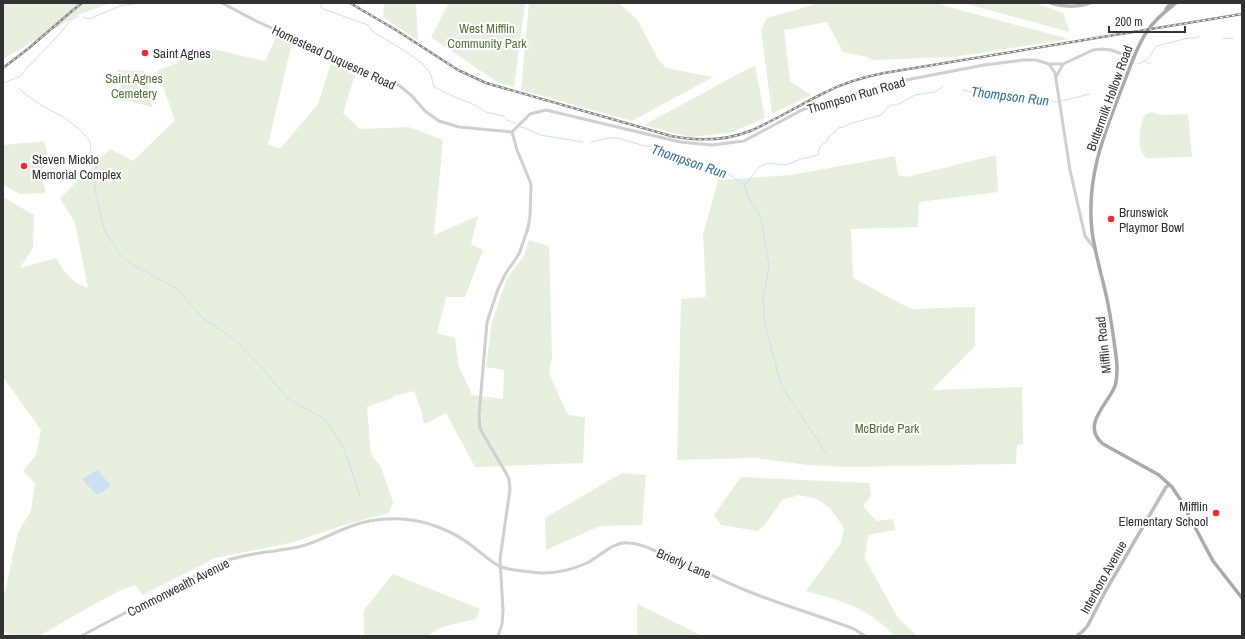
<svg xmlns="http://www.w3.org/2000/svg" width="1245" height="639" font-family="'Archivo Narrow',sans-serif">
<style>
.green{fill:#e7f0df}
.water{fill:#cbe0f0}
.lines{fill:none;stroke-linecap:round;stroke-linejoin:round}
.stream{stroke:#cbe0f0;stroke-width:1}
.tertiary{stroke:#cfcfcf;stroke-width:3}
.secondary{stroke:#bcbcbc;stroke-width:3.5}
.primary{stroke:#aaa;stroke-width:3.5}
.rail-casing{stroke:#878787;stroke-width:2.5}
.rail{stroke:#fff;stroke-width:1;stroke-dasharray:3;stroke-linecap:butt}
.poi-dot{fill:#f6272c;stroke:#fff;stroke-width:1.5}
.labels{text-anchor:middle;stroke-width:4;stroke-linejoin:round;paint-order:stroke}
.park-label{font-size:13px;fill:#52733a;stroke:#fff}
.poi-label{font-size:13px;fill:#323232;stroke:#fff;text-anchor:start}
.street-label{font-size:13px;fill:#323232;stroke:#fff}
.water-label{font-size:14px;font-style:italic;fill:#36709e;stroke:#fff}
</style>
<rect width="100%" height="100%" fill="#fff"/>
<g class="green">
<path d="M 3,3 L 111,3 L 80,14 L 3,59 Z"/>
<path d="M 384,3 L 416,3 L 418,41 L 383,17 Z"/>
<path d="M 447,3 L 525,3 L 514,87 L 497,82 L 431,37 L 448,5 Z"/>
<path d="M 529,3 L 618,3 L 637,19 L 658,59 L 666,68 L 713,77 L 632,121 L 521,90 Z"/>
<path d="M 820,3 L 934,3 L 1069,39 L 953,57 L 872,60 L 868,57 L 843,52 L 827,22 L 784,30 L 790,81 L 811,95 L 772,114 L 761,30 L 767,18 Z"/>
<path d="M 963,3 L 1035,3 L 1063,13 L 1070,32 Z"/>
<path d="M 276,37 L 292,43 L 268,144 L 280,149 L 318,104 L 331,64 L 355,75 L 343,113 L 360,129 L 409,127 L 443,140 L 434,235 L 478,216 L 471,244 L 483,250 L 465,297 L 446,297 L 437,333 L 455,338 L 459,367 L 472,395 L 503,399 L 504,370 L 486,367 L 492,322 L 507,278 L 524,256 L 529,240 L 549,246 L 552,357 L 549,374 L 568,415 L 585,417 L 583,463 L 475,467 L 446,413 L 425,424 L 422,417 L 423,416 L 414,391 L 393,396 L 393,398 L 367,407 L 371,454 L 381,467 L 393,502 L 389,513 L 344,525 L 291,543 L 215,558 L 143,595 L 135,585 L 119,591 L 91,606 L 39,636 L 12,636 L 3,631 L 3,597 L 6,587 L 18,532 L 31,511 L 35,483 L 23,471 L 36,455 L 41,430 L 3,377 L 3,197 L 34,215 L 33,248 L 20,268 L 56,258 C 65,273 71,282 88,288 L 75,223 L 60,198 L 110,149 L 133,161 L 175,120 L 157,71 L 177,63 L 184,53 L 198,49 L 218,50 L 265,61 Z"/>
<path d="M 755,65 L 765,118 L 730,133 L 689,137 L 644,125 Z"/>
<path d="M 117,70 L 145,71 L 152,107 L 125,100 Z"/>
<path d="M 1152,112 L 1160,115 L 1188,114 L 1192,157 L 1147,158 C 1136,153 1139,124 1145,115 Z"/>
<path d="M 44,141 L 50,163 L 40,170 L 46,193 L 20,194 L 3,185 L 3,145 Z"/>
<path d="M 996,155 L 998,192 L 919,202 L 918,227 L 851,229 L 853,278 L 911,309 L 975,307 L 975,346 L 932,390 L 1022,387 L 1023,444 L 1017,445 L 1016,464 L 848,467 L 808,465 L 755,458 L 677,460 L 681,299 L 706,297 L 703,235 L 718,180 L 791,175 L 895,156 L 898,175 L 907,177 Z"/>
<path d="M 622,473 L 646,475 L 642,525 L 600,526 L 546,550 L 545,518 Z"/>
<path d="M 741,477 L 869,483 L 871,495 L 863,506 L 876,521 L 893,519 L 895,530 L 868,535 L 865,559 L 898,618 L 917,636 L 894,636 C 871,609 840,600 806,591 L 841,543 L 844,528 L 830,508 L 817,499 L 799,495 L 782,500 L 764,526 L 757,531 L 721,525 L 714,515 Z"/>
<path d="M 393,574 L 480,609 L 476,619 L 442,627 L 427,636 L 364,636 L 364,610 Z"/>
<path d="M 637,604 L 703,636 L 637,636 Z"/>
</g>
<path class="water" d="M 98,470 L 111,486 L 98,495 L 90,488 L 82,479 Z"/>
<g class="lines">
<g class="stream">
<path d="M 319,3 L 323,9 L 368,25 L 373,32 L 405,51 L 423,64 L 431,75 L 434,87 L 455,97 L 475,105 L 486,112 L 503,116 L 507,120 L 517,124"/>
<path d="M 83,17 L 89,19 L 120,6 L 138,3"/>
<path d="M 1223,38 L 1233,39"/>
<path d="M 1145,61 L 1148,63 L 1151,63"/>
<path d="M 1137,64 C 1149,61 1150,54 1157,46 L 1184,39 L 1199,37"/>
<path d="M 1115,79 L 1123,73"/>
<path d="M 3,83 L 21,76 L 27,67 L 30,65 L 56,38 L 71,20 L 79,16"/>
<path d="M 20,89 L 25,94 L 41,105 L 65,118 L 79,129 L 90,141 L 91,152"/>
<path d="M 963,90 L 978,94 L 1005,95 L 1057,102"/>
<path d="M 1061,101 L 1090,94"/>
<path d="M 520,127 L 525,128 L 540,135 L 583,142"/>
<path d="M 591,142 L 608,138 L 618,138 L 644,146 L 655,146 L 687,158 L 699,166 L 711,169 L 717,173 L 729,174 L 744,185 L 746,184 L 759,167 L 768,163 L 786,165 L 801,159 L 818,155 L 820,146 L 827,141 L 829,136 L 835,132 L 838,128 L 844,127 L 849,124 L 881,115 L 890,105 L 897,105 L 915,95 L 935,92 L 942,87"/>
<path d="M 96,163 L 95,190 L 104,229 L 121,256 L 131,264 L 176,288 L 203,318 L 234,339 L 265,371 L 287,398 L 326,420 L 344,449 L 353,475 L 360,497"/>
<path d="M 744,185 L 749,199 L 761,217 L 769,265 L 763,300 L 765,324 L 781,385 L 826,453"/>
</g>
<g class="tertiary">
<path d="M 222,3 L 256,21 L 400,86 L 412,96 L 425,111 L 439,121 L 459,127 L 512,132"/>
<path d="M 1049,64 L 1063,64"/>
<path d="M 1056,77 L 1063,64 L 1093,50 L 1103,49 L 1111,50 L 1134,58"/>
<path d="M 512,132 L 530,114 L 546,110 L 680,142 L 712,145 L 744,141 L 802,110 L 831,100 L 906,80 L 984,65 L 1023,60 L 1036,60 L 1049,64 L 1055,73 L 1070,170 L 1085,236 L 1095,249"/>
<path d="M 81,636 L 222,562 C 239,556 257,553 275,551 C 283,549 291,549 298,547 C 316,543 332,533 349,527 C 377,516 410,516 438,527 C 452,532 465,540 476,549 C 484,555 492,563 501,567 C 511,570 521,571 531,572 C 550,575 569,571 587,563 C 601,556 613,541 629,543 C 639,543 649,548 658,552 C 688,563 716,578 745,590 C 781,605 818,615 854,629 L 865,636"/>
<path d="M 498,636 L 502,624 L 503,610 L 500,559 L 510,489 L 509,479 L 506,473 L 483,434 L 480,428 L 479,415 L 487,322 L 498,289 L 506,273 L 519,254 L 528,228 L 530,216 L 531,184 L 517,150 L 512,132"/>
</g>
<g class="secondary">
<path d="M 1051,3 C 1064,7 1076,8 1090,3"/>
<path d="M 1077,636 L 1085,629 L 1088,625 L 1105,592 L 1166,487 L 1169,485"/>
</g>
<g class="primary">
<path d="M 1176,3 C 1165,12 1154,20 1146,33 C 1136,48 1130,68 1123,85 C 1104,134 1086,177 1092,231 C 1095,254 1102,276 1107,299 C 1110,313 1112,327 1114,341 C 1115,350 1117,359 1117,368 C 1117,374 1117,380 1115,386 C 1109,403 1080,425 1103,444 L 1159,475 L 1172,487 L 1180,499 L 1213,561 L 1242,598"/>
<path d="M 1166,9 L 1171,3"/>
</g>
<g class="rail-casing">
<g id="rail">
<path d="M 350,3 L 396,30 L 458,70 L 486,83 L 671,136 C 697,141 725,141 750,131 C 776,120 801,104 826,92 C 845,82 864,77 884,73 L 1242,14"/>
<path d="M 3,68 L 29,48 L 72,11 L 82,3"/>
</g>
</g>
<use href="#rail" class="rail"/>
</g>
<g class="poi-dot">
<circle cx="145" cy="53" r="4"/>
<circle cx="24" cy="166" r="4"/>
<circle cx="1111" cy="219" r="4"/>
<circle cx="1216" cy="513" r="4"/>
</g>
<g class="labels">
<g class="park-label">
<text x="487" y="33">West Mifflin<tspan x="487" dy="15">Community Park</tspan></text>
<text x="134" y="83">Saint Agnes<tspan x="134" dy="15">Cemetery</tspan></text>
<text x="887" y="433">McBride Park</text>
</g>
<g class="poi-label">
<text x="153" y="58">Saint Agnes</text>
<text x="32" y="164">Steven Micklo<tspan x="32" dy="15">Memorial Complex</tspan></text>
<text x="1119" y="217">Brunswick<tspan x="1119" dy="15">Playmor Bowl</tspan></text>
<text x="1208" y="511" text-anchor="end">Mifflin<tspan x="1208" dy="15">Elementary School</tspan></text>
</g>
<g class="street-label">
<text transform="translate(334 57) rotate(25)" y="5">Homestead Duquesne Road</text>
<text transform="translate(856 95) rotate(-16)" y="5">Thompson Run Road</text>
<text transform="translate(1109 98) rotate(-70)" y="5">Buttermilk Hollow Road</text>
<text transform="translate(1103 345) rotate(-96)" y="5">Mifflin Road</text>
<text transform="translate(684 563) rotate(23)" y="5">Brierly Lane</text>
<text transform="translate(1103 577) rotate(-61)" y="5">Interboro Avenue</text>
<text transform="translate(178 587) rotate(-27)" y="5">Commonwealth Avenue</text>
</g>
<g class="water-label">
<text transform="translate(1010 96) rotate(7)" y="5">Thompson Run</text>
<text transform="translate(689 161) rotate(19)" y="5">Thompson Run</text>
</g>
</g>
<rect width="1245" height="639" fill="none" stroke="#323232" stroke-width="8"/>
<path d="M1109 26v6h76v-6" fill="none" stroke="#323232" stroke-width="2"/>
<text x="1115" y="26" font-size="12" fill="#323232" stroke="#ffffff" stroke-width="3" paint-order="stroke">200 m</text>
</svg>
